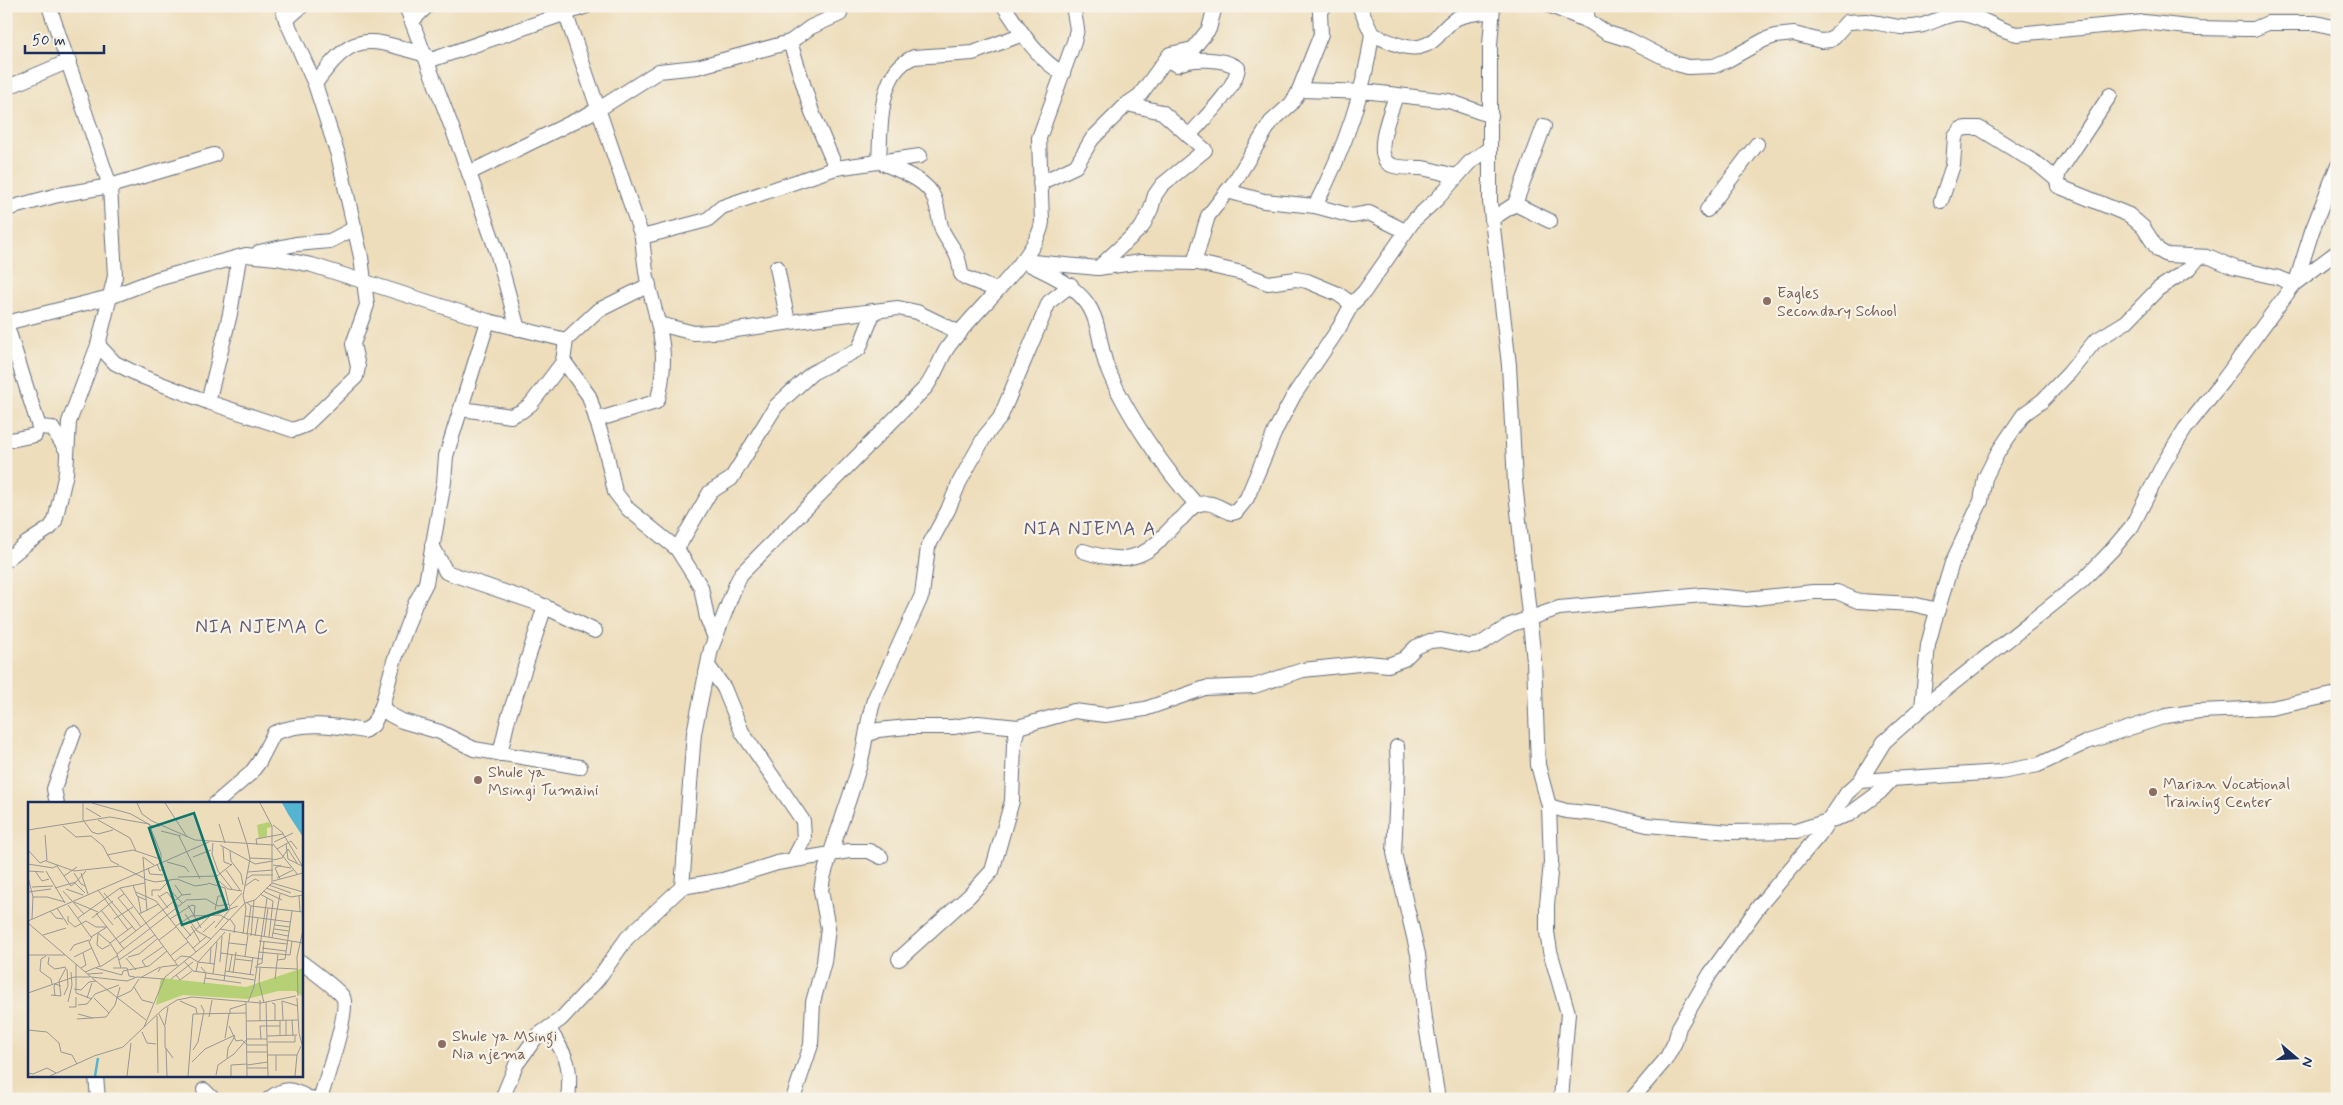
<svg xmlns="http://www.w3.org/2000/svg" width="2343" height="1105" font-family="Mynerve,sans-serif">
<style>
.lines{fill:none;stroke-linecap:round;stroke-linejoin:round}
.minor-casing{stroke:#646c7e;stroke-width:16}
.minor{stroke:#fff;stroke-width:14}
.education-dot{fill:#8d6e63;stroke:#f7f3e8;stroke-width:2}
.labels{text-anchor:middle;stroke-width:4.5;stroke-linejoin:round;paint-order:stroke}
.education-label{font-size:16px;fill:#785e54;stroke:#f7f3e8;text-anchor:start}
.quarter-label{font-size:19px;letter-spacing:1px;fill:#605a76;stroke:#f7f3e8}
.inset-river{fill:none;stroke:#54b4d2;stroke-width:2.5}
.inset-road{fill:none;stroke:#999795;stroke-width:1}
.view{fill:#0f766e;fill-opacity:0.15;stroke:#0f766e;stroke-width:2.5}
.inset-edge{fill:none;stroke:#1b2f5e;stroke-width:2.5}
</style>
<rect width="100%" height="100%" fill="#f7f3e8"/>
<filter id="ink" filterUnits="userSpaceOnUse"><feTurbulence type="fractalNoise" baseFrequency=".02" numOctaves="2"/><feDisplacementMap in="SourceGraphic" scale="10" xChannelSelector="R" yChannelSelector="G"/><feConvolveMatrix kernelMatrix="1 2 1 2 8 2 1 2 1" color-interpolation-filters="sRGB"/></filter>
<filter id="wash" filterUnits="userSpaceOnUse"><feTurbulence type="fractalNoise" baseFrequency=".0096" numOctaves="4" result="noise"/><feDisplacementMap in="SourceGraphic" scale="20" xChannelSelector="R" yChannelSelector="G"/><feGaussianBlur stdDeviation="1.12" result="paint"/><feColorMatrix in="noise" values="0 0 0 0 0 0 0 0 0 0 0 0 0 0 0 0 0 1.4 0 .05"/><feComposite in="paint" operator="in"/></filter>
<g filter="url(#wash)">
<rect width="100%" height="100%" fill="#edddba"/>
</g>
<g filter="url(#ink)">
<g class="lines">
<g class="minor-casing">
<g id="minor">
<path d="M 406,6 L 469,173 L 497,252 L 518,329"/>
<path d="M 563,6 L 642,237"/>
<path d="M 1004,6 C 1018,27 1039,62 1063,73"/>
<path d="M 1359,6 L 1372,34 C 1394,44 1418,57 1437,37 C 1443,30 1449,22 1457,18 C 1467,13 1481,13 1492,11"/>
<path d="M 1493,6 L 1490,45 L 1490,202 L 1509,365 L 1515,483 L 1534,661 L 1538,765 L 1549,806 L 1551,862 L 1547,905 L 1547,932 L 1550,951 L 1568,1013 L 1561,1099"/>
<path d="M 1551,6 L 1590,22 L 1607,33 L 1630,40 L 1677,64 L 1688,67 L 1714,66 L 1728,60 L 1764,40 L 1775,36 L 1794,34 L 1821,41 L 1831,40 L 1847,22 C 1853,22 1860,21 1866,21 C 1885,23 1899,30 1919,26 C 1934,23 1948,12 1963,14 C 1981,16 1997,30 2017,34 L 2144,22 L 2197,28 L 2245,29 L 2254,29 L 2268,23 L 2316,23 L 2337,28"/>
<path d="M 1586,6 L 1588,21"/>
<path d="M 286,20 L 302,6"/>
<path d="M 412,21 L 427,6"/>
<path d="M 790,42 L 812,112 L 836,168"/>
<path d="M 1166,60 L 1177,65 C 1191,57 1224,58 1238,68 C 1235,90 1204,118 1189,136"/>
<path d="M 428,61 L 587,6"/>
<path d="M 315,84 C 354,29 367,38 426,55"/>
<path d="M 6,88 L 69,61"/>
<path d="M 1299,90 L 1372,92 L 1449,101 L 1491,116"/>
<path d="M 2110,95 L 2059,172 L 2057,180 L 2058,186 L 2129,215 L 2143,227 L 2158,250 L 2167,255 L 2210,257 L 2235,268 L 2279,278 L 2294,284"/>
<path d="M 1396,96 C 1391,110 1372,157 1391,165 C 1401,169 1412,167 1422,168 C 1434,170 1445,174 1457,176"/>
<path d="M 879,162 C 881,130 877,71 914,57 L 973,53 L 1023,34"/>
<path d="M 880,162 C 897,170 927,179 934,198 C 939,209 938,221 943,232 C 953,251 958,250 961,274 L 966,278 L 997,290"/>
<path d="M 469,173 L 599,109 L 659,71 L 697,67 L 790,42 L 811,27 L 840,14"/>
<path d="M 1040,183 L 1076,166 L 1092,139 L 1127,104 L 1140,95 L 1170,54 L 1193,49 L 1209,29 L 1215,6"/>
<path d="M 1227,191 L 1264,201 L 1315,206 L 1352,216 L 1369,213 L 1405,231"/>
<path d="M 1941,201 L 1953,165 L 1955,137 L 1961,129 L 1967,128 L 1979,128 L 2039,165 L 2057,180"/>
<path d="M 1515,204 L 1550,221"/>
<path d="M 1315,206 C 1343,152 1364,95 1372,34"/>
<path d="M 6,209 L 58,195 L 110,186 L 214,155"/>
<path d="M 1707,210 L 1757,144"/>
<path d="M 1492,219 L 1515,204 L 1544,126"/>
<path d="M 259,252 L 296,244 L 330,241 L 355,228"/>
<path d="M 1022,261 L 1098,268 L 1141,262 L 1198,263 L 1242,273 L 1268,283 L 1296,279 L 1307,281 L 1338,294 L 1352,304"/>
<path d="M 1194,263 L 1208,216 L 1235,181 L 1271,122 L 1291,104 L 1297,95 L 1321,34 L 1320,12 L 1325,6"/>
<path d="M 1029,264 C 1051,275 1070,282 1086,302 C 1100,320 1099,346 1107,367 C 1125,412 1164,469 1197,505"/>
<path d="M 777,267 L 788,322"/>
<path d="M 1098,268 L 1142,227 L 1151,209 L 1155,195 L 1162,185 L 1205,150 L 1162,112 L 1127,104"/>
<path d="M 2296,282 L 2312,231 L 2337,167"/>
<path d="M 659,324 L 694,333 L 729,331 L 826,317 L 898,308 L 917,312 L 960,333"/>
<path d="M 98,345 L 115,363 L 143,377 L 208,402 L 293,430 L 306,425 L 356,377 L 358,367 L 353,344 L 367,305 L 361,257 L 338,155 L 315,84 L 286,20 L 282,6"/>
<path d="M 563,360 L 589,396 L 605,447 L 615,492 L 628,509 L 677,549 L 701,587 L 707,618 L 715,638"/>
<path d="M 208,402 L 230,314 L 239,258"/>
<path d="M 462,409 L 511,416 L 522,411 L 531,404 L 563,362 L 566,340 L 597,311 L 649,285"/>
<path d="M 596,420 L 656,402 L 658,399 C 669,353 660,331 649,287 C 645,271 644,254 642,237 L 707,220 L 722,207 L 836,168 L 920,156"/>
<path d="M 6,441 L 35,435"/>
<path d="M 67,451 L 52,428 L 39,427 L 6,323 L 110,297 L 157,279 L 246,255 L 276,258 L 312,265 L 488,321 L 566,340"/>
<path d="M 432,545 L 446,572 L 537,603 L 595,631"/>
<path d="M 677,549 L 710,492 L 731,479 L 776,406 L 812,373 L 859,349 L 874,311"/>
<path d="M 1083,551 C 1110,560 1136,564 1158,542 C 1166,533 1172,526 1182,518 C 1186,514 1191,507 1196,505 C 1210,499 1221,509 1232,513 L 1236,512 L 1247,498 L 1276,429 L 1294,395 L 1339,328 L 1352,304 L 1364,292 L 1414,220 L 1437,199 L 1469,163 L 1490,148"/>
<path d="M 6,560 L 27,543 L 50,528 L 55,521 L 66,473 L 69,422 L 98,345 L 115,276 L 110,186 L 49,6"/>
<path d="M 709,667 L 724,688 L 742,732 L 803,821 L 804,839 L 793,860"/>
<path d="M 382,706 L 389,714 L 402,721 L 440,732 L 474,749 L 580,767"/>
<path d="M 1922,708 L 1928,645 L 1934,622 L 1952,563 L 1981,501 L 1985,478 L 1998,452 L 2024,414 L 2042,401 L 2069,373 L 2095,341 L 2126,322 L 2158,289 L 2190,268 L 2199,257"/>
<path d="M 867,735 L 878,730 L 908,727 L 953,727 L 978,723 L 1018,727 L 1074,711 L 1105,715 L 1145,709 L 1205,688 L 1254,686 L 1303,670 L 1368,663 L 1388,665 L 1404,659 L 1416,647 L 1430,641 L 1441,640 L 1470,646 L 1479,645 L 1510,625 L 1559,608 L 1703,595 L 1746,599 L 1813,592 L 1837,592 L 1858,601 L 1912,604 L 1938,610"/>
<path d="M 1397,747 L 1398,768 L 1394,853 L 1418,954 L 1425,1019 L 1438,1099"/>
<path d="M 500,754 L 508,719 L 545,606"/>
<path d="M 1860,781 L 2001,772 L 2038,765 L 2087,742 L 2166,716 L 2199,711 L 2271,708 L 2337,694"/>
<path d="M 57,804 L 54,789 L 74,733"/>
<path d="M 215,804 L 251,773 L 259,762 L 274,733 C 305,721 332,725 364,731 L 373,725 L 382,706 L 394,661 L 415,604 L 426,583 L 444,482 L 446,456 L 488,321"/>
<path d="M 1549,806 L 1566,811 L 1607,815 L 1647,825 L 1730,832 L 1796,831 L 1850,814 L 1880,792 L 1893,778"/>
<path d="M 682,887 L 694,733 L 711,649 L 736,584 L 741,574 L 926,387 C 935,375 939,362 946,350 C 968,315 1037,260 1042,222 L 1039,138 L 1074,42 L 1077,29 L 1073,6"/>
<path d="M 899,959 L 969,896 L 992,871 L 1012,801 L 1014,744 L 1018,727"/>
<path d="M 301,962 C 310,969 338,989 343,997 C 350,1010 325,1082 320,1099"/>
<path d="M 549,1029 C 567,1058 572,1064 568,1099"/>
<path d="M 96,1076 L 98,1099"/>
<path d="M 204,1090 L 213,1099"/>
<path d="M 269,1099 C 286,1085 293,1090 311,1099"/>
<path d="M 502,1099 L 516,1065 L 537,1036 L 561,1019 L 598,979 L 627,938 L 682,887 L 723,880 L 777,863 L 849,851 L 869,851 L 881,857"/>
<path d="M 793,1099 L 811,1045 L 813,1002 L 824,962 L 828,928 L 821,891 L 823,878 C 834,840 849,802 860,764 C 866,742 867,721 874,700 L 922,595 L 928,547 L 948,510 L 959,483 L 985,436 L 1000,418 L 1049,302 L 1071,285"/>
<path d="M 1632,1099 L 1666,1059 L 1675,1042 L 1679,1027 L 1710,974 L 1759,906 L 1819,835 L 1847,793 L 1860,781 L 1884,742 L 1922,708 L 2082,581 L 2111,551 L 2132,526 L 2164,463 L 2185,429 L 2222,382 L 2294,284 L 2337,252"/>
</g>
</g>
<use href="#minor" class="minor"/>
</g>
</g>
<g class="education-dot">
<circle cx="1767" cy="301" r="5"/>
<circle cx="478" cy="780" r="5"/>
<circle cx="2153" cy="792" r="5"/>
<circle cx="442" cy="1044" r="5"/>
</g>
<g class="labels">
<g class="education-label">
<text x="1777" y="298">Eagles<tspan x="1777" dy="18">Secondary School</tspan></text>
<text x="488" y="777">Shule ya<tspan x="488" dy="18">Msingi Tumaini</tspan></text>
<text x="2163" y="789">Marian Vocational<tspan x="2163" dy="18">Training Center</tspan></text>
<text x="452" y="1041">Shule ya Msingi<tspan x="452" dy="18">Nia njema</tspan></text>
</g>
<g class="quarter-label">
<text x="1090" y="535">NIA NJEMA A</text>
<text x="262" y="633">NIA NJEMA C</text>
</g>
</g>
<g transform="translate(28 802)">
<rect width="275" height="275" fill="#edddba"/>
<path d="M 241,20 L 244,25 L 239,26 L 239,34 L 231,37 L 229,23 ZM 275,166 L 275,195 L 267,189 L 250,189 L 219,197 L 155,193 L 128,203 L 133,176 L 218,185 Z" fill="#b6d075"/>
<path d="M 254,1 L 275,1 L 275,35 L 260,12 Z" fill="#54b4d2"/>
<path class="inset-river" d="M 67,274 L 70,256"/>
<path class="inset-road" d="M 55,1 L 55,18 L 64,30 L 70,32 L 85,28M 64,1 L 103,12 L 124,24 L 132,24M 109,1 L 114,12 L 124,19 L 167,38 L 245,43M 137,1 L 159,35M 232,1 L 244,24 L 244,81M 58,6 L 73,15M 210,15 L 219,42M 70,18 L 102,36 L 108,49M 191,22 L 197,41M 245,23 L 254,30 L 275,65M 35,24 L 48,35 L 63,34 L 75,44 L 83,59 L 91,63M 0,28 L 82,15 L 121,22 L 133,52 L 133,61M 133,29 L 153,34M 151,34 L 172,77M 246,40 L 265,31M 185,41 L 184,52 L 190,69 L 204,87M 245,42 L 270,73M 258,42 L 260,57 L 274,64M 192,43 L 227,62 L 245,59M 229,43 L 228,37 L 255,32M 195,45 L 196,60 L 204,63M 249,47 L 263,39 L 269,47M 260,47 L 269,61M 0,48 L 12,61M 202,49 L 203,59 L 213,72 L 215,83M 79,53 L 105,48 L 132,57M 165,55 L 183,48M 221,56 L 245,57M 245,58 L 254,56 L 260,47M 18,59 L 46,69 L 92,64 L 116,76M 139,60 L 157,65 L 161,70M 12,61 L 19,58 L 17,33M 0,62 L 25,66 L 30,63M 129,62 L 132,69 L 136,66 L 133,62M 245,63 L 263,66M 29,64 L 43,84 L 47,81 L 57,91M 120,66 L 122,72 L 135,73M 198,68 L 212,88M 0,69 L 16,70M 7,69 L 14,79 L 21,77M 18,69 L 37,101M 220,70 L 245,68M 46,71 L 53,82 L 57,84M 53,71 L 60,92M 36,74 L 49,65M 0,75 L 5,95 L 19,95 L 37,100M 150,75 L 189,74 L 204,62M 249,76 L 265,68M 116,77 L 127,80 L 149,77 L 167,84 L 180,82M 218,77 L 224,73 L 245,73M 252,77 L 247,66 L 253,63M 191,79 L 200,87 L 214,89M 245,79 L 275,71M 180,81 L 197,86M 105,83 L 109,94 L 118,98M 147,83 L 154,93 L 163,92M 241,83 L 263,91M 217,84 L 227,77 L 231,79M 4,85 L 25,84M 27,86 L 48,80 L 58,69M 92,86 L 150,164M 238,86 L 263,95 L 275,93M 38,87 L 55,93M 70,88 L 100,128M 142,88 L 154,101M 35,89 L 56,112M 235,89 L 254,98M 0,90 L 23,87M 108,90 L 128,99 L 168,150M 76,91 L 108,129M 96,92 L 90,96 L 101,109M 232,92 L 245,99 L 241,135M 130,93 L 140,106M 110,94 L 113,111M 124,94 L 124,88 L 132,88 L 142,78M 271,94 L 272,110M 131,95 L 139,90 L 150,104M 160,98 L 178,97 L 190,104 L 201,102M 46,100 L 70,110M 218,100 L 223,104 L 275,110M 40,103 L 63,135 L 79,125M 160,103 L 173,126M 202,104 L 214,91M 29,106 L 40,123M 73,108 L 85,123M 187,108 L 190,94 L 194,94M 22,109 L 28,116 L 35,117M 101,109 L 113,125M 119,109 L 115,55 L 126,63M 68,111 L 96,147M 111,112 L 131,102M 157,112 L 169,129 L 183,137M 189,112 L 210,104M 40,114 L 40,119 L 47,125 L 58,119 L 68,125 L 78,125M 217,114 L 262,120M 50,116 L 92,86 L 117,81M 64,116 L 85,99M 4,117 L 5,95M 86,117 L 105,105M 142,117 L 164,103 L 167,104 L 166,114M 202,117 L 207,124 L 206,131M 0,119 L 181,40M 0,121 L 63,175 L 99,179 L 109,175 L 136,177M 152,121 L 163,134M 247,123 L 262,125M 148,124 L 163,114 L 192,113 L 201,118M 163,124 L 172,140M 187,126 L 202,107 L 197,86M 192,127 L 275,141M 246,127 L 261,129M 175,130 L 187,119M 70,131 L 82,141 L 105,124M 245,131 L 260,134M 70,132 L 69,143 L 74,147 L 82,143M 215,132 L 218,106 L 215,94 L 222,57 L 219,42M 15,133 L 38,126M 219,133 L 223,104M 223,134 L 226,98M 227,134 L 230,116M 236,135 L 240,106M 244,136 L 252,92M 158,137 L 182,114M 131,138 L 148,125M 231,139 L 259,142M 82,141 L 89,152 L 93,166M 201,141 L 219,143M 91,142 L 154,93M 165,146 L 179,134M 234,146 L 258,149M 42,149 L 46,143 L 61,138M 230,150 L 262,153 L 264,139M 193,151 L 234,157M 89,152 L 160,97M 0,153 L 37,153M 18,154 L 13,157 L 12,169 L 23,177 L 24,182M 142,154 L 160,140M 217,154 L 220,133M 21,155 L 20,162 L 27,167 L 38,165M 46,155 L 64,146M 100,155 L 111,152 L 129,137M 162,155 L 170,160 L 197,130M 98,156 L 108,168M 207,157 L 224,159M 91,158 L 127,133M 249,158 L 257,157 L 264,109M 147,159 L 153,154 L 162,155M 156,159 L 165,169 L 227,178M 192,160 L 194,134M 182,161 L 183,145M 48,162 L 48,191 L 64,197M 229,163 L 234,161 L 236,139M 72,165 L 89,154M 118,165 L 114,159 L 136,144M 173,165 L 178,171 L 176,182M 227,165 L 269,167M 53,166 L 58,163 L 55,151M 68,166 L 94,173 L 95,169 L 121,164 L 139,149M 85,166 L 99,166 L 101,174 L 107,175M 232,166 L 231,180 L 236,201M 197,169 L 226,173M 57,170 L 72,164 L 61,140 L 64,135M 130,170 L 133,165 L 149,163M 168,170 L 170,160 L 187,162M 201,170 L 204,153M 205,171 L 208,150M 60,172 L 75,171M 185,172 L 189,140M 148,173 L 152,178 L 164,169M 222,173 L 225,155M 64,176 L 118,218M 112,176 L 132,165M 177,176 L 213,181M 143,177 L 165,160M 247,177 L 250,152M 196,179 L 202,131M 106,185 L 114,198 L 125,201M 46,187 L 53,188 L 61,180 L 68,179M 0,191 L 46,175 L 62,175M 23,193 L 33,194 L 31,179 L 38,166M 36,193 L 40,184 L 39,167M 27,194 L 26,185 L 27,182 L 33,184M 270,194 L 269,155 L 275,128M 59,196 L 64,181M 66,196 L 81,211M 88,196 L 103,189 L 111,177M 269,196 L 271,231 L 275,246M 232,198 L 232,219M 152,199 L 168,206 L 169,212M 254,199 L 255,218M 254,199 L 270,204M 40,200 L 44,183 L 43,170M 218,200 L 219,274M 220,200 L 226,185 L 239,96M 238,200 L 240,274M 244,201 L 247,202 L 247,218M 50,203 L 59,202 L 67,192 L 91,183M 41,205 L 48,205 L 48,195M 50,212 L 65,216M 131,212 L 137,225 L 137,245 L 145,256M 202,212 L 202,207 L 218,202M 129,214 L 130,271M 181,215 L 184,198M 49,217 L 78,215 L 87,203 L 92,185M 252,218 L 252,234M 258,218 L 258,234M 264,218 L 265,234M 219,219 L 270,218M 137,223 L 140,205M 201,224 L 208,239 L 214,238M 116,225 L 137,175 L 179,141 L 217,101 L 227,98 L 244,81 L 275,90M 0,228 L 19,230 L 31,241 L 33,250 L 44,253 L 49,262M 114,230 L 119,241 L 128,242M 239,234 L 269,233M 197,236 L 201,212M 233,237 L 232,224 L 252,224M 214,238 L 219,243 L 240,243M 240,240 L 267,240 L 267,234M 138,246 L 139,274M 165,248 L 170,240 L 176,209 L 173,203M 219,250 L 240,250M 240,253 L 269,253 L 273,244M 248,253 L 248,269M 199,256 L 200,246 L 207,234M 164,260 L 177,247 L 207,233M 219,263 L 240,260M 219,266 L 240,266M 0,271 L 5,272 L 19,266 L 28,271M 188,273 L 190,263 L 206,252 L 219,237 L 239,237M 22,274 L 66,254 L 95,245 L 135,207 L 149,198 L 164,195 L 233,201 L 268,194M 99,274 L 103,241M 160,274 L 165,212 L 218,211M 203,274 L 203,263 L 219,262M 267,274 L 269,253"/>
<path class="view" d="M 166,11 L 199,107 L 154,123 L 121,26 Z"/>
<rect width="275" height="275" class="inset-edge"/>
</g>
<rect width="2343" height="1105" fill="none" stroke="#f7f3e8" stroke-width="25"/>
<g transform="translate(2296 1058) rotate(109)" stroke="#f7f3e8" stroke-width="4" paint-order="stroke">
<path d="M0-4L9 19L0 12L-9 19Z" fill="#1b2f5e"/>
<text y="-8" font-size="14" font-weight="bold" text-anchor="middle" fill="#1b2f5e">N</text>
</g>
<path d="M25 45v8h79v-8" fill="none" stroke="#1b2f5e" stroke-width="2.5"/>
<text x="32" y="45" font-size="15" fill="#1b2f5e" stroke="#f7f3e8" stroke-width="4" paint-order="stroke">50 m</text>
</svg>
